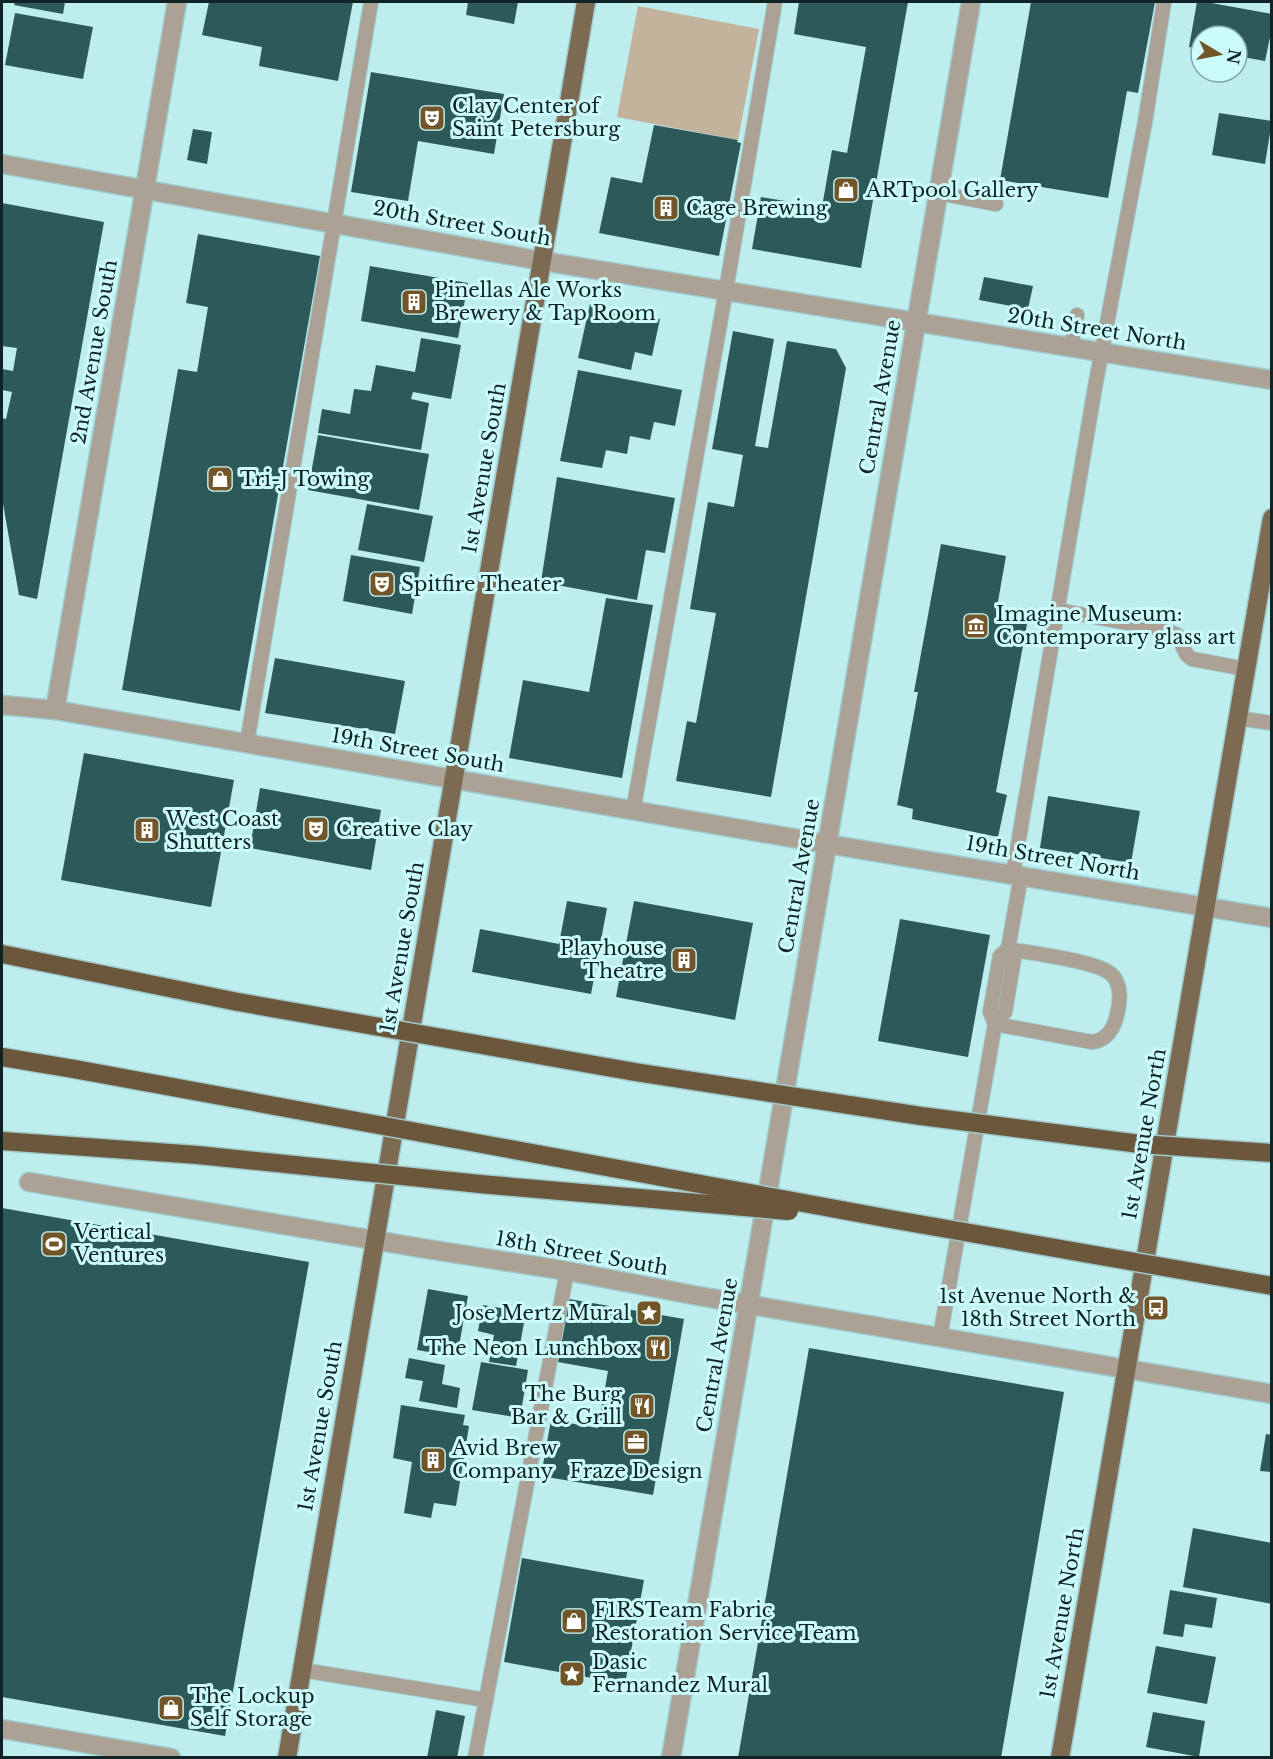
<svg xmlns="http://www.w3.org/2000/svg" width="1273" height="1759" font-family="'Libre Baskerville',serif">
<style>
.green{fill:#c3b39d}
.building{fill:#2d5959}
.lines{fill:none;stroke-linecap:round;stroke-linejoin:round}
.service-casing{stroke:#9fc9ca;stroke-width:16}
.minor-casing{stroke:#9fc9ca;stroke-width:21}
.tertiary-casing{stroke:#9fc9ca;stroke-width:21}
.primary-casing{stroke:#9fc9ca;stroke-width:21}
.motorway-casing{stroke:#9fc9ca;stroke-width:21}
.service{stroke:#aba194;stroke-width:14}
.minor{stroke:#aba194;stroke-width:18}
.tertiary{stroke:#aba194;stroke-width:18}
.primary{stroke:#7c6a53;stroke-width:18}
.motorway{stroke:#6b573b;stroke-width:18}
.motorway-bridge-casing{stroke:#9fc9ca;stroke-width:21;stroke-linecap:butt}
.motorway-bridge{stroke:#6b573b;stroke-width:18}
.labels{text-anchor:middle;stroke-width:6;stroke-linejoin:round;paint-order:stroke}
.poi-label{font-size:20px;fill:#112324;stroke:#cbfbfb;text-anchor:start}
.street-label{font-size:20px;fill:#112324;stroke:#cbfbfb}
</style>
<rect width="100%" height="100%" fill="#beedee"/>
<path class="green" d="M 638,6 L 759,29 L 738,140 L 617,117 Z"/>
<g class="building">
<path d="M 15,2 L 65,2 L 63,14 L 14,5 Z"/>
<path d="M 209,2 L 353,2 L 338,81 L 259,66 L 262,47 L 202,35 Z"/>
<path d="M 468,2 L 518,2 L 514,24 L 466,15 Z"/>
<path d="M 799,2 L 908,2 L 861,268 L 752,249 L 761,197 L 822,207 L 832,150 L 847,153 L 866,47 L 794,34 Z"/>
<path d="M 1031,2 L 1155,2 L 1138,93 L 1127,91 L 1108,198 L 1000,180 Z"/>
<path d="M 1197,2 L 1206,2 L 1272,14 L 1272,28 L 1265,61 L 1237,56 L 1237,36 L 1201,36 L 1201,49 L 1189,47 Z"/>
<path d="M 15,13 L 93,27 L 83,79 L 5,65 Z"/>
<path d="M 371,72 L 504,94 L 494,154 L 418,141 L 408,201 L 351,192 Z"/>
<path d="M 1219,113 L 1272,121 L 1265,164 L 1212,155 Z"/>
<path d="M 654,125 L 738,140 L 737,142 L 741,143 L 719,256 L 599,233 L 611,177 L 642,183 Z"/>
<path d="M 193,129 L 212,132 L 207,164 L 187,160 Z"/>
<path d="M 2,203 L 104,222 L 37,599 L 19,595 L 2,498 L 2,418 L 6,419 L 12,392 L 2,390 L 2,369 L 13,371 L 17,348 L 2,346 Z"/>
<path d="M 198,234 L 320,256 L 240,711 L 122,690 L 178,369 L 197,372 L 208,307 L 186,303 Z"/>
<path d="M 370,266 L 468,283 L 458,338 L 361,321 Z"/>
<path d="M 984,277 L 1033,286 L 1028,309 L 979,300 Z"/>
<path d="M 590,304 L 660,319 L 652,356 L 635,352 L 631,370 L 578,358 Z"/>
<path d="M 733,331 L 774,339 L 755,446 L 768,448 L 787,341 L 836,349 L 846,368 L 771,797 L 676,781 L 687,721 L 696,723 L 716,613 L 690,609 L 708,502 L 734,507 L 743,455 L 712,449 Z"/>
<path d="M 421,338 L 461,345 L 451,399 L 413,392 L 411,399 L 429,403 L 421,450 L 318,433 L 322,409 L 350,414 L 354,389 L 371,391 L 376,365 L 415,372 Z"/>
<path d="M 578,370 L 682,390 L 675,426 L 654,422 L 650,440 L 630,436 L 627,454 L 606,450 L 602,468 L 560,461 Z"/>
<path d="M 318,435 L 429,454 L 419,510 L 308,490 Z"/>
<path d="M 557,477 L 675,498 L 665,553 L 646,550 L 637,600 L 541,582 Z"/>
<path d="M 367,504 L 433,516 L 424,562 L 358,550 Z"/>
<path d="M 941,544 L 1006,556 L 997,607 L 1029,613 L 996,792 L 1007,795 L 998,837 L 912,819 L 913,809 L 897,805 L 918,692 L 914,692 Z"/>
<path d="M 351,555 L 420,567 L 412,614 L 343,601 Z"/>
<path d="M 606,598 L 653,605 L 622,778 L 509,758 L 523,680 L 589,692 Z"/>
<path d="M 275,658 L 405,681 L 395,734 L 265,713 Z"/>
<path d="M 84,753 L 234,780 L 211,907 L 61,880 Z"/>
<path d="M 260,788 L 381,810 L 371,870 L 250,848 Z"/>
<path d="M 1048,796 L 1140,811 L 1131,863 L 1040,848 Z"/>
<path d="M 567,901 L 607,908 L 591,994 L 472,972 L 480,929 L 559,944 Z"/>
<path d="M 634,901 L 753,923 L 735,1020 L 616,997 Z"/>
<path d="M 900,919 L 990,935 L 968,1057 L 878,1041 Z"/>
<path d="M 2,1208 L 309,1262 L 225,1736 L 2,1697 Z"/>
<path d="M 428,1289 L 468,1296 L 457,1357 L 417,1350 Z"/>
<path d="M 569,1299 L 684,1319 L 653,1495 L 541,1476 L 551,1420 L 598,1428 L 608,1371 L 558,1362 Z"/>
<path d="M 483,1305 L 526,1312 L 516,1366 L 489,1362 L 494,1335 L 478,1331 Z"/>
<path d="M 809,1348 L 1064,1392 L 1001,1758 L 738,1758 Z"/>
<path d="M 409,1358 L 445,1365 L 442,1384 L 460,1388 L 457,1408 L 419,1401 L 423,1381 L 405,1378 Z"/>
<path d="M 481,1362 L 528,1370 L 520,1418 L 472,1410 Z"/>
<path d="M 401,1405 L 465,1415 L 463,1425 L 469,1426 L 456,1506 L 434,1503 L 431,1518 L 404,1513 L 412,1462 L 393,1458 Z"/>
<path d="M 1266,1434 L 1272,1435 L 1272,1472 L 1260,1471 Z"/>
<path d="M 1193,1528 L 1272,1543 L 1272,1604 L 1183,1587 Z"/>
<path d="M 522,1558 L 644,1580 L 625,1684 L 504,1662 Z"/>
<path d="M 1170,1590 L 1217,1598 L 1212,1628 L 1185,1624 L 1183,1637 L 1163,1634 Z"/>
<path d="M 1156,1646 L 1216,1657 L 1207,1704 L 1147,1693 Z"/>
<path d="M 436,1710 L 465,1716 L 457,1758 L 427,1758 Z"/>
<path d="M 1153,1712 L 1205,1721 L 1199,1757 L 1146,1747 Z"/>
</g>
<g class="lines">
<g class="service-casing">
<g id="service">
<path d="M 938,193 L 996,204"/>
<path d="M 1071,347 L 1077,315"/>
<path d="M 1057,610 L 1166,630 L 1177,635 L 1187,655 L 1192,659 L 1246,669"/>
<path d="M 1237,718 L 1272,723"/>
<path d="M 247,743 L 371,2"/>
<path d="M 633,811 L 726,290 L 775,2"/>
<path d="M 1013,874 L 1095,387 L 1145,122 L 1164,2"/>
<path d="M 1008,949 C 1030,953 1097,961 1111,974 C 1123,984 1120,1006 1116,1018 C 1113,1031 1104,1041 1092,1042 L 995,1024 L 990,1012 L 1000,956 Z"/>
<path d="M 940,1337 L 995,1024 L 1005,1012 L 1014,958 L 1008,949 L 1021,876"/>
<path d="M 302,1670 L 486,1700"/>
<path d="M 475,1758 L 567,1271"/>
</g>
</g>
<g class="minor-casing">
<g id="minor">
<path d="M 2,705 L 55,710 L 827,844 L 1272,918"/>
<path d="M 55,710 L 177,2"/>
<path d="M 29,1182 L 421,1248 L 567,1271 L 693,1295 L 1272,1394"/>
<path d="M 2,1729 L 171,1758"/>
</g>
</g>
<g class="tertiary-casing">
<g id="tertiary">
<path d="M 2,164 L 542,261 L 1272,380"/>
<path d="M 671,1758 L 971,2"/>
</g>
</g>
<g class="primary-casing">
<g id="primary">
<path d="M 287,1758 L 586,2"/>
<path d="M 1060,1758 L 1272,518"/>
</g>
</g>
<g class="motorway-casing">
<path id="motorway" d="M 2,954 L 238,1002"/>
</g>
<use href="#service" class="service"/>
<use href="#minor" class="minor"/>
<use href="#tertiary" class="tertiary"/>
<use href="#primary" class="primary"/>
<use href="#motorway" class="motorway"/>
<g class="motorway-bridge-casing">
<g id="motorway-bridge">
<path d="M 238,1002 L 635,1072 L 921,1116 L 1140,1144 L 1272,1153"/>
<path d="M 2,1057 L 74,1069 L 896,1220 L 1272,1286"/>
<path d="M 2,1141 L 198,1155 L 480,1184 L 789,1211"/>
</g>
</g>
<use href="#motorway-bridge" class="motorway-bridge"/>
</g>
<defs>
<g id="theatre-square" transform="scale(1.35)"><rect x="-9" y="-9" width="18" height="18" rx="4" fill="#725529" stroke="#cbfbfb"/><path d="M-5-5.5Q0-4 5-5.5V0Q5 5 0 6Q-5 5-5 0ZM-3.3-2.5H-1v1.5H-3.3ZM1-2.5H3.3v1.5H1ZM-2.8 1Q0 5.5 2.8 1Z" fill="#fff"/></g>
<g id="shop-square" transform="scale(1.35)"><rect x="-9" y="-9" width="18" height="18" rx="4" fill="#725529" stroke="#cbfbfb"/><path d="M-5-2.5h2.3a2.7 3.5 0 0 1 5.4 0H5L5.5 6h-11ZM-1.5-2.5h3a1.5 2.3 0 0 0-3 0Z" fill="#fff"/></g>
<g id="building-square" transform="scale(1.35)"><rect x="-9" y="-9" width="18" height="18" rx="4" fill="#725529" stroke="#cbfbfb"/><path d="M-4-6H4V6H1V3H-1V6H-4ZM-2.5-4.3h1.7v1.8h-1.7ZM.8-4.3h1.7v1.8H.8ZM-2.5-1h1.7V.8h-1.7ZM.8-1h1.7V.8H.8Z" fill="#fff"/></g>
<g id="museum-square" transform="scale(1.35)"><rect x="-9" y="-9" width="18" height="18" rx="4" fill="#725529" stroke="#cbfbfb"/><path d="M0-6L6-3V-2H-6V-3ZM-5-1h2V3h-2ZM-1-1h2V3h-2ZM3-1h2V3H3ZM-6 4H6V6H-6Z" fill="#fff"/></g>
<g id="stadium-square" transform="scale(1.35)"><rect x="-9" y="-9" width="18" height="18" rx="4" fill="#725529" stroke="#cbfbfb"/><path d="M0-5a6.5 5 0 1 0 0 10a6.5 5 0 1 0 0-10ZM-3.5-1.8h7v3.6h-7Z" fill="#fff"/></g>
<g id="bus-square" transform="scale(1.35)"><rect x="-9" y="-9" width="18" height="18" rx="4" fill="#725529" stroke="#cbfbfb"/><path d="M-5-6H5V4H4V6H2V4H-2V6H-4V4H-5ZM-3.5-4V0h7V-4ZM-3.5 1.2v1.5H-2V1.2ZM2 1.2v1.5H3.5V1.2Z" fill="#fff"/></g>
<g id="sight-square" transform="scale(1.35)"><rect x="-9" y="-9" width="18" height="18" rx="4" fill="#725529" stroke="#cbfbfb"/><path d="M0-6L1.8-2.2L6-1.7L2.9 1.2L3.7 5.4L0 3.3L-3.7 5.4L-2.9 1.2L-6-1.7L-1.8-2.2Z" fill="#fff"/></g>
<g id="restaurant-square" transform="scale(1.35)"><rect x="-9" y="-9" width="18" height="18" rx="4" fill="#725529" stroke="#cbfbfb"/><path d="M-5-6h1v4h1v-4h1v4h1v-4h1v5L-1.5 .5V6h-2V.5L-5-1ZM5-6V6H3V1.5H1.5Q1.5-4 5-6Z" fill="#fff"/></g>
<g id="office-square" transform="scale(1.35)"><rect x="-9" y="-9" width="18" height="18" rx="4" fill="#725529" stroke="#cbfbfb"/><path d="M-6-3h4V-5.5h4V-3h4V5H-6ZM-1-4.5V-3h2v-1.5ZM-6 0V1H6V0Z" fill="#fff"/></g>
</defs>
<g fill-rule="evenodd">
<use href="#theatre-square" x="432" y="118"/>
<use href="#shop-square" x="846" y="190"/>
<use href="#building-square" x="666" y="208"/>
<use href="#building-square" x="414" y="302"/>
<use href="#shop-square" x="220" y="479"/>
<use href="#theatre-square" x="382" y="584"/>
<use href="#museum-square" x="976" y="626"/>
<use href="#theatre-square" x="316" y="829"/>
<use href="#building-square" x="147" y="830"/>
<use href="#building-square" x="684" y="960"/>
<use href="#stadium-square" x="54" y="1244"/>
<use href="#bus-square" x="1156" y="1308"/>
<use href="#sight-square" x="649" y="1313"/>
<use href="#restaurant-square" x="658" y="1348"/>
<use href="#restaurant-square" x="642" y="1406"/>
<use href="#office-square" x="636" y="1442"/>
<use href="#building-square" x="433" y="1460"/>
<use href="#shop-square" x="574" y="1621"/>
<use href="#sight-square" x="572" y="1674"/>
<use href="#shop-square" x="171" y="1708"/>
</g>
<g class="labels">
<g class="poi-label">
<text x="452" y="113">Clay Center of<tspan x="452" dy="23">Saint Petersburg</tspan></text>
<text x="866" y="197">ARTpool Gallery</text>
<text x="686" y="215">Cage Brewing</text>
<text x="434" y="297">Pinellas Ale Works<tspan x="434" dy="23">Brewery &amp; Tap Room</tspan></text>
<text x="240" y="486">Tri-J Towing</text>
<text x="401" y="591">Spitfire Theater</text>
<text x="996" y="621">Imagine Museum:<tspan x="996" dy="23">Contemporary glass art</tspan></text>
<text x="166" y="826">West Coast<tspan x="166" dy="23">Shutters</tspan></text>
<text x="336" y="836">Creative Clay</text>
<text x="664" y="955" text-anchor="end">Playhouse<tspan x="664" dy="23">Theatre</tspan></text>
<text x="74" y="1239">Vertical<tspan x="74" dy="23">Ventures</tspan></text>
<text x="1136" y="1303" text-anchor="end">1st Avenue North &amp;<tspan x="1136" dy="23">18th Street North</tspan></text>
<text x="630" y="1320" text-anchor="end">Jose Mertz Mural</text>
<text x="638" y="1355" text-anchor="end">The Neon Lunchbox</text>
<text x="622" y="1401" text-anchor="end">The Burg<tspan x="622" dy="23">Bar &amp; Grill</tspan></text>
<text x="452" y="1455">Avid Brew<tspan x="452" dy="23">Company</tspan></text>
<text x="636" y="1478" text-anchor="middle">Fraze Design</text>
<text x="594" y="1617">F1RSTeam Fabric<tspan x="594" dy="23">Restoration Service Team</tspan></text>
<text x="592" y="1669">Dasic<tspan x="592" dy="23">Fernandez Mural</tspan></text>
<text x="190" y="1703">The Lockup<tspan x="190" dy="23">Self Storage</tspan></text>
</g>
<g class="street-label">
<text transform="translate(462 223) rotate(10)" y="7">20th Street South</text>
<text transform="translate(1097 329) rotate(9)" y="7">20th Street North</text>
<text transform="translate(94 352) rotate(-80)" y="7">2nd Avenue South</text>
<text transform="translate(880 397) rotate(-80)" y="7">Central Avenue</text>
<text transform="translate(484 468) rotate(-80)" y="7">1st Avenue South</text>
<text transform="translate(418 750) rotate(10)" y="7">19th Street South</text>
<text transform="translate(1053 858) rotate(10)" y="7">19th Street North</text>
<text transform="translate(799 876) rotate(-80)" y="7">Central Avenue</text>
<text transform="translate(402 947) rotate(-80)" y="7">1st Avenue South</text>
<text transform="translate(1144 1134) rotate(-80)" y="7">1st Avenue North</text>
<text transform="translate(582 1253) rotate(10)" y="7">18th Street South</text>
<text transform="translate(717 1355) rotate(-80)" y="7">Central Avenue</text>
<text transform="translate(320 1426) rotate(-80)" y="7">1st Avenue South</text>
<text transform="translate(1062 1613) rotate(-80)" y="7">1st Avenue North</text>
</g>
</g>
<rect width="1273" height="1759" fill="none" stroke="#112324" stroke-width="6"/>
<g transform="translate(1219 54) rotate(100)"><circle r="28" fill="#cbfbfb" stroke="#81a5a5" stroke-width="1.5"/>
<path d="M0-4.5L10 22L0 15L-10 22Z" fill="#725529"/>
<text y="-9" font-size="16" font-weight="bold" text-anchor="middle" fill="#112324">N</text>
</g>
</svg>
